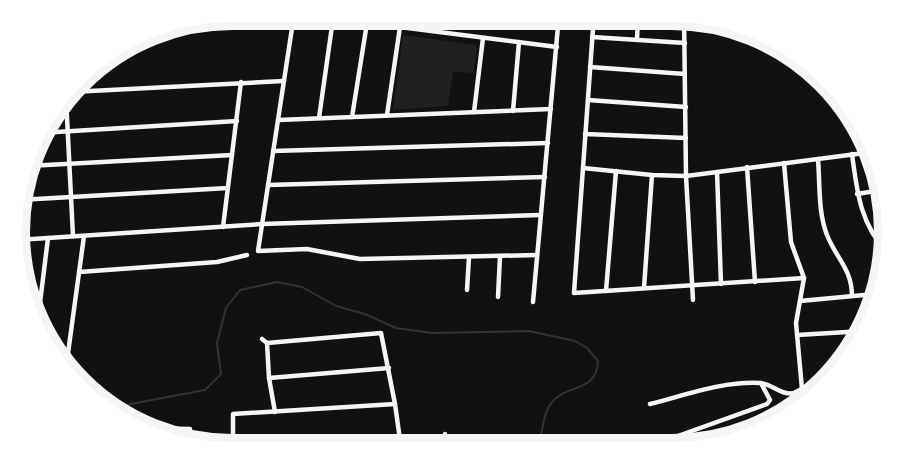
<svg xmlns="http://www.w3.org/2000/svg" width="904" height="463" font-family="'PT Sans Narrow',sans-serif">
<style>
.green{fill:#202020}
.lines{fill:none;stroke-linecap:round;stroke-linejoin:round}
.stream{stroke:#333;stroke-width:2}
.minor{stroke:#f5f5f5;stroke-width:4.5}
.rim{fill:none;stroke:#f5f5f5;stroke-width:8}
</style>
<rect width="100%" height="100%" fill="#111"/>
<path class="green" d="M 403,35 L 477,45 L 473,73 L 453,72 L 448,106 L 393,110 Z"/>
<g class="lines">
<path class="stream" d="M 113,409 L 120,406 L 205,390 L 221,374 L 217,343 L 226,308 L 240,290 L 277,282 L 302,287 L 336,306 L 365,314 L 396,328 L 432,333 L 529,331 L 575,341 L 587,348 L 598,361 C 597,393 566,384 552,402 C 543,413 542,432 539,447"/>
<g class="minor">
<path d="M 294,15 L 258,251 L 307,249 L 360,259 L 537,255"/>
<path d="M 305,15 L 557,47"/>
<path d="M 594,15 L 574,293 L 804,278"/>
<path d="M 684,15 L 686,176 L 693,300"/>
<path d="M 592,37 L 685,43"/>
<path d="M 637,40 L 638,15"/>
<path d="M 590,67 L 685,74"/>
<path d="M 71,92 L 284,81"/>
<path d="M 66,98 L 73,236"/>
<path d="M 588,100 L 686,107"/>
<path d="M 513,111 L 519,42"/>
<path d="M 474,112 L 483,38"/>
<path d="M 387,115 L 400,27"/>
<path d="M 352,117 L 367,23"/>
<path d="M 319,118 L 333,19"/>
<path d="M 278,120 L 551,109"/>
<path d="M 40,133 L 237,121"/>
<path d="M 585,134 L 686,138"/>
<path d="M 273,151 L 548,143"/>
<path d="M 852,154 C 857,191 860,224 887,252"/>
<path d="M 818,159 C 820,184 818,212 827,235 C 836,258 852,269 852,296"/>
<path d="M 784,163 L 791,242 L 804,278 L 796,323 L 802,389"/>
<path d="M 28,166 L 232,155"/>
<path d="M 747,167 L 755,282"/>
<path d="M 583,168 L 652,175 L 686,176 L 872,152"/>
<path d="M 717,172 L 721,284"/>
<path d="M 268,185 L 545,177"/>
<path d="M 857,194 L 881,190"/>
<path d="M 19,200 L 228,188"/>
<path d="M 223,227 L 241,82"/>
<path d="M 17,240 L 262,224 L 541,215"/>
<path d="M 79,272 L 217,262 L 247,255"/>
<path d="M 644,288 L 652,175"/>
<path d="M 467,290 L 469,257"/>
<path d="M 606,291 L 616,171"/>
<path d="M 498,297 L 500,256"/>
<path d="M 800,301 L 875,294"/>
<path d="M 533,302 L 559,15"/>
<path d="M 37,327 L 48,238"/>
<path d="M 797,335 L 864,331"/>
<path d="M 262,339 L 267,343 L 269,378 L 275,412"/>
<path d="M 267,343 L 381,333 L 395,404 L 401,447"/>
<path d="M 66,368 L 84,236"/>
<path d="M 269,378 L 389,368"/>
<path d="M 650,404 C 686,395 723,381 760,383 C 772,384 782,396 794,393 L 828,375"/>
<path d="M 143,428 L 190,429 L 190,440"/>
<path d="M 445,434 L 446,446"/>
<path d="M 446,446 L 490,447"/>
<path d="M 650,446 L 767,404 L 770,400 L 761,383"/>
<path d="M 298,447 L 400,438"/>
<path d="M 233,448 L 233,414 L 395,404"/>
</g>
</g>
<path d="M0 0H904V463H0ZM232 26H672A206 206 0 0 1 878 232V232A206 206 0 0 1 672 438H232A206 206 0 0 1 26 232V232A206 206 0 0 1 232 26Z" fill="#fff" fill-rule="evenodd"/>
<path class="rim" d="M232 26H672A206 206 0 0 1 878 232V232A206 206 0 0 1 672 438H232A206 206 0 0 1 26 232V232A206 206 0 0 1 232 26Z"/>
</svg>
